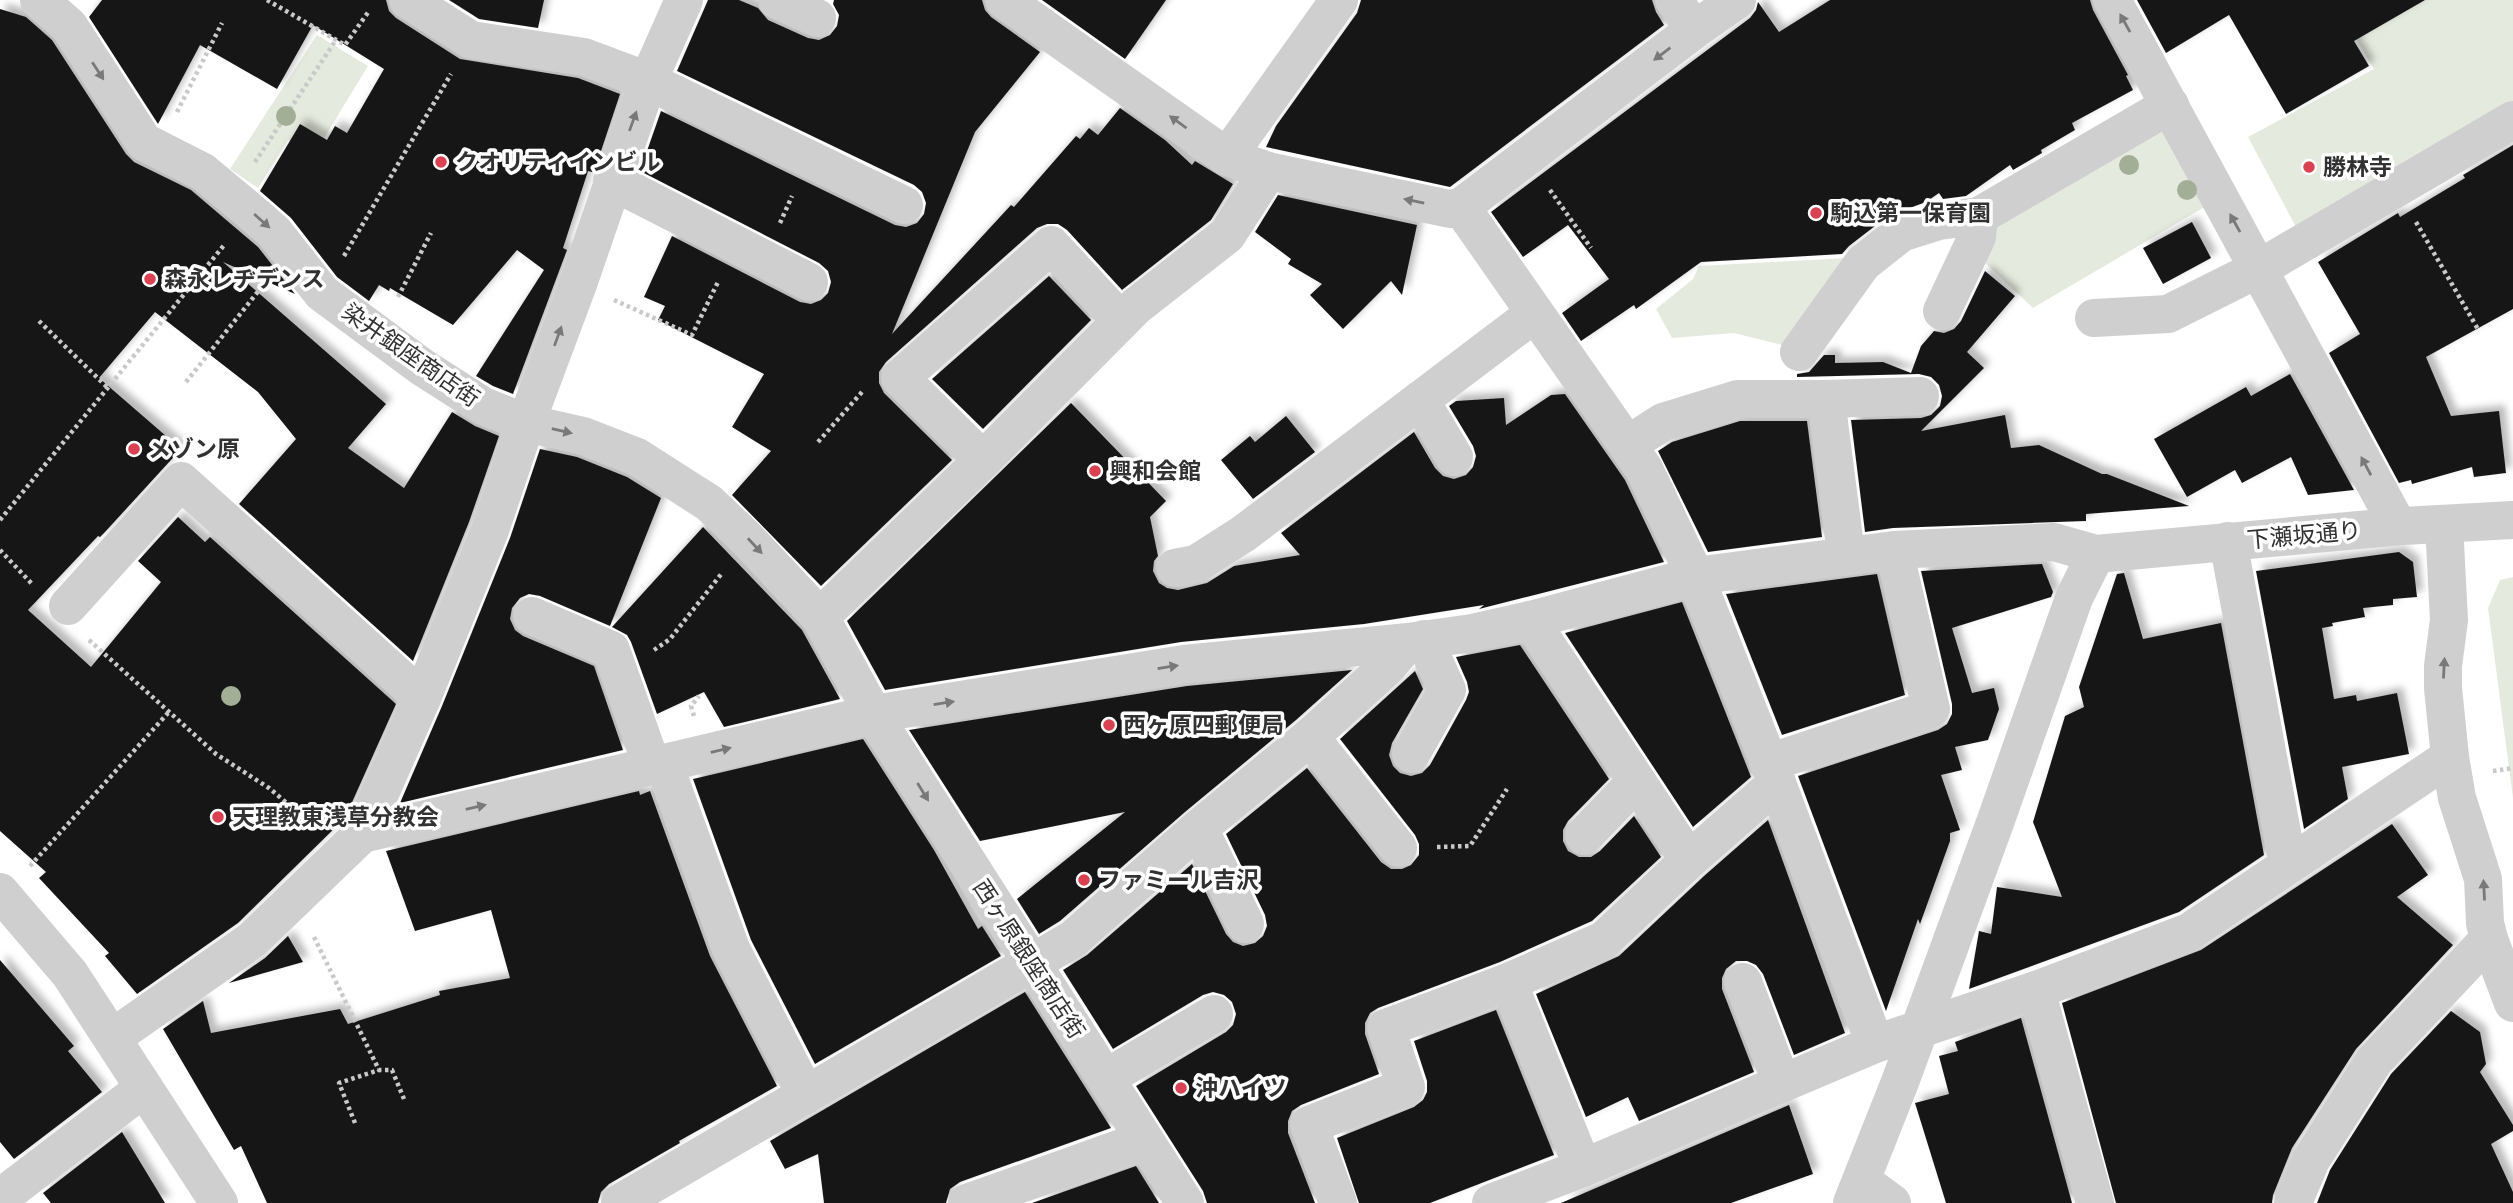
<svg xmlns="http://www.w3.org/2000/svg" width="2513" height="1203" font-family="'Asap Condensed','Noto Sans JP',sans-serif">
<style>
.green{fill:#e5eade}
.building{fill:#191919;filter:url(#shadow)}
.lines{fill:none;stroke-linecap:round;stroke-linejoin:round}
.path{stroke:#c9c9c9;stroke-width:4.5;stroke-dasharray:3.5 3.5;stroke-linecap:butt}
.minor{stroke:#cfcfcf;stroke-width:38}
.tree{fill:#a2ae96}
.oneway{fill:#797979}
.poi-dot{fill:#da4251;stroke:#fff;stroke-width:2.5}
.labels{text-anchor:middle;stroke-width:7;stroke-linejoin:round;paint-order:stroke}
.poi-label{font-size:23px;font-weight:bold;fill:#323232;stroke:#fff;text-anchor:start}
.street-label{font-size:23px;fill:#323232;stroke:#fff}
</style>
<defs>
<filter id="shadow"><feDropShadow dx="6" dy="-6" stdDeviation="3.5" flood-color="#0004"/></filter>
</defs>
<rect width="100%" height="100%" fill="#fff"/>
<g class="green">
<path d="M 2333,0 L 2513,0 L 2513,103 L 2297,229 L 2248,137 L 2374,69 Z"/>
<path d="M 317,35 L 368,66 L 313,156 L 288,140 L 258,188 L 230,169 Z"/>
<path d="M 2163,123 L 2208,205 L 2033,308 L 1980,258 L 1994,221 Z"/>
<path d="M 1847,258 L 1790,347 L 1734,333 L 1672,338 L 1656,309 L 1693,279 L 1699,266 Z"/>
<path d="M 2513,577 L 2513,798 L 2488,608 L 2500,580 Z"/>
</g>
<g class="building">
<path d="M 102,0 L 386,0 L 389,11 L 396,18 L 460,59 L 578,78 L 620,94 L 595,169 L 592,172 L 588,171 L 563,248 L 567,250 L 513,394 L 493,386 L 476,376 L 544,270 L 517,250 L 453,325 L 390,288 L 389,291 L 379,285 L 369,301 L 337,277 L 291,218 L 260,191 L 300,124 L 327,140 L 335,126 L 347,133 L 384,69 L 313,25 L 277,89 L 200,45 L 158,124 L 89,17 Z"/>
<path d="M 449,0 L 544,0 L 538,28 L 479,19 Z"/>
<path d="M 708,0 L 739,0 L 758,8 L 768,20 L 808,38 L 819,40 L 830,35 L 837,26 L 839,15 L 833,4 L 834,0 L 982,0 L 985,10 L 991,17 L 1040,52 L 975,132 L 892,334 L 1011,205 L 1014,207 L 1076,136 L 1080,139 L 1089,128 L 1098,135 L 1120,108 L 1165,140 L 1192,165 L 1195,161 L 1233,184 L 1211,220 L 1122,290 L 1067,230 L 1058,224 L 1047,224 L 1037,228 L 886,362 L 879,372 L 879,383 L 884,393 L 952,460 L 821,586 L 732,495 L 771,451 L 732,427 L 764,374 L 658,320 L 665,306 L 644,297 L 672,236 L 800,302 L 811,304 L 821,300 L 828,293 L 831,282 L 828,271 L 819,263 L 640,171 L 661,111 L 895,225 L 906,227 L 917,223 L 924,214 L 926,203 L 922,192 L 914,185 L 677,71 Z"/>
<path d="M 1042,0 L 1166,0 L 1125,59 Z"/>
<path d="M 1361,0 L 1652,0 L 1656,12 L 1664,25 L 1450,187 L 1266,147 L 1276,126 L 1357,13 Z"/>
<path d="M 1830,0 L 2090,0 L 2093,10 L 2128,75 L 2126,76 L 2133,90 L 2072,123 L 2075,130 L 2041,150 L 2042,153 L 2013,170 L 2010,165 L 1966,196 L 1943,199 L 1939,193 L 1926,202 L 1888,216 L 1849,246 L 1842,254 L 1701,262 L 1636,309 L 1634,305 L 1581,341 L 1562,313 L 1609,279 L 1568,225 L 1523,257 L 1491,212 L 1750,18 L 1756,10 L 1758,2 L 1779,32 Z"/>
<path d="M 2137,0 L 2425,0 L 2354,41 L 2369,66 L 2286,114 L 2229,15 L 2166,53 Z"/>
<path d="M 0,9 L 26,17 L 52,40 L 126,154 L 134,162 L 191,190 L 258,247 L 295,294 L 223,262 L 386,404 L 348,448 L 404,488 L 452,412 L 475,426 L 499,436 L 469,522 L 413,661 L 239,504 L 296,439 L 258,392 L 155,312 L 99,378 L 181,449 L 105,532 L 100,537 L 98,536 L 28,610 L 91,667 L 161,582 L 138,561 L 178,517 L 205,542 L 210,537 L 396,704 L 345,818 L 238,923 L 137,994 L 105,956 L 109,953 L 39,878 L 46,872 L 0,831 Z"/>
<path d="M 2513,145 L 2513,309 L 2426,357 L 2451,416 L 2499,411 L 2506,473 L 2474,477 L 2472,467 L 2412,484 L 2411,480 L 2399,483 L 2329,353 L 2360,334 L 2318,262 L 2398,213 L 2400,217 L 2465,178 L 2463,175 Z"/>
<path d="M 1278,195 L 1417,225 L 1402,295 L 1391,281 L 1343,329 L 1310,295 L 1322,284 L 1288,264 L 1291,259 L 1255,232 Z"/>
<path d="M 2192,222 L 2211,258 L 2163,284 L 2143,248 Z"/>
<path d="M 1985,271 L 2015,296 L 1967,352 L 1984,368 L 1921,431 L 2005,415 L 2011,448 L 2039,445 L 2102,474 L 2107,474 L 2189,506 L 2086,514 L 2086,521 L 1893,528 L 1865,532 L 1851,420 L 1921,418 L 1931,415 L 1940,406 L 1942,396 L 1939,385 L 1931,377 L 1919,374 L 1797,377 L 1797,374 L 1809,372 L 1824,355 L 1835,355 L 1835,363 L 1883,362 L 1911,373 L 1921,346 L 1934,331 L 1944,333 L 1954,329 L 1961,321 Z"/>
<path d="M 1049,276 L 1091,320 L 983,429 L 932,379 Z"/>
<path d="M 2290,374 L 2354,490 L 2308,495 L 2291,457 L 2242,483 L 2235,470 L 2187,497 L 2154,439 L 2246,387 L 2251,396 Z"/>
<path d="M 1565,394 L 1625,480 L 1664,562 L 1479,609 L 1484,605 L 1364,624 L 1181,642 L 885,690 L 847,621 L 1071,403 L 1166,501 L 1150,517 L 1158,556 L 1154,561 L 1153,571 L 1159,583 L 1167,588 L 1178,590 L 1207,583 L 1234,566 L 1300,555 L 1281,533 L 1414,432 L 1435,468 L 1443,476 L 1454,479 L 1466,475 L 1473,467 L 1476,456 L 1473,446 L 1449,406 L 1456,401 L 1504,398 L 1506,425 L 1551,395 Z"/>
<path d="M 1286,416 L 1315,452 L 1253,499 L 1221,460 L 1250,436 L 1255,442 Z"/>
<path d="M 1740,421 L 1807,421 L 1822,537 L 1708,552 L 1658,451 L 1672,442 Z"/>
<path d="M 540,449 L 577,457 L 627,477 L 661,498 L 610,626 L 540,596 L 529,594 L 520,598 L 512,608 L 510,619 L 515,630 L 523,636 L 594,666 L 623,750 L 400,803 L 442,706 L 510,538 Z"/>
<path d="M 703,527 L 802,630 L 840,699 L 724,727 L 704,692 L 657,714 L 631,642 L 627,635 L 612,627 Z"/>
<path d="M 2399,552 L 2413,562 L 2417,597 L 2393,599 L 2393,605 L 2363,608 L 2365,617 L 2332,623 L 2333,626 L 2322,628 L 2334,699 L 2356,695 L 2357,701 L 2397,693 L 2409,754 L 2342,767 L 2348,799 L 2304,829 L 2256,571 Z"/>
<path d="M 2042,564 L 2053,592 L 2051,597 L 1952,628 L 1972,693 L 1994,688 L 1999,709 L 1988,740 L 1955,747 L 1962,770 L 1941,775 L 1960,830 L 1950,833 L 1950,841 L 1920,924 L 1918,919 L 1886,1011 L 1798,776 L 1938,730 L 1947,724 L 1952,714 L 1952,704 L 1921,571 Z"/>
<path d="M 2124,573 L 2143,639 L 2221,623 L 2264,855 L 2179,912 L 1969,989 L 1979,931 L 1991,934 L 1997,887 L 2062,897 L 2033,822 L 2065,716 L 2084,707 L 2079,687 L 2117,574 Z"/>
<path d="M 1877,574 L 1905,695 L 1782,735 L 1726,594 Z"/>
<path d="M 1682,602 L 1751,777 L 1693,827 L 1565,633 Z"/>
<path d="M 1520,645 L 1609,779 L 1568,821 L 1563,830 L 1563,841 L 1568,851 L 1579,857 L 1591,857 L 1600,851 L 1634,816 L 1661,857 L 1592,921 L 1500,962 L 1378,1008 L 1370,1013 L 1365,1023 L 1365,1034 L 1379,1074 L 1301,1105 L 1292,1111 L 1288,1121 L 1288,1133 L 1315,1203 L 1207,1203 L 1203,1191 L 1136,1086 L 1226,1032 L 1233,1025 L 1236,1014 L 1232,1002 L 1224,995 L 1213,992 L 1203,995 L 1113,1049 L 1063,970 L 1087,955 L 1192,864 L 1226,934 L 1233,942 L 1243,946 L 1255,943 L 1263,936 L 1267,926 L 1265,915 L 1226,834 L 1307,768 L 1381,862 L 1391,869 L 1402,869 L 1411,865 L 1419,855 L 1419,844 L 1415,835 L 1340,739 L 1415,671 L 1423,689 L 1392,743 L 1389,755 L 1393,766 L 1400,773 L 1411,776 L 1422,773 L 1430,765 L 1466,700 L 1469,692 L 1467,682 L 1456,657 Z"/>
<path d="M 1352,670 L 1296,720 L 1185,812 L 1060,921 L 1039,934 L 1017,899 L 1125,812 L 980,841 L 909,730 L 1187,686 Z"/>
<path d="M 863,739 L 934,850 L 978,929 L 982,926 L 1001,956 L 815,1064 L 751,940 L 693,779 Z"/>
<path d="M 639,791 L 640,795 L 650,791 L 710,956 L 777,1086 L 679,1141 L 680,1143 L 609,1184 L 601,1192 L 598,1203 L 267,1203 L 241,1146 L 234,1150 L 163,1029 L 203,1001 L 211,1033 L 340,1009 L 348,1024 L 440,995 L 439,991 L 510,978 L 491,910 L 415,931 L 386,851 Z"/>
<path d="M 1768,820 L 1845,1033 L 1794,1055 L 1763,974 L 1756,965 L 1747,961 L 1736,961 L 1726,969 L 1722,978 L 1722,989 L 1754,1072 L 1639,1121 L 1628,1097 L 1586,1117 L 1536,994 L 1619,956 L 1704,876 Z"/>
<path d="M 2392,824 L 2428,875 L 2397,897 L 2453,945 L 2356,1049 L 2292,1148 L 2273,1195 L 2272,1203 L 2116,1203 L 2062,1003 L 2201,950 Z"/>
<path d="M 288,936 L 303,962 L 229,983 L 265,958 Z"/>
<path d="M 0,960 L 74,1046 L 68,1051 L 102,1092 L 14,1159 L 0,1142 Z"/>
<path d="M 1025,992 L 1111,1128 L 960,1182 L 950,1189 L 946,1203 L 824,1203 L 818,1154 L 785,1169 L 770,1141 Z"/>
<path d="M 1496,1010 L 1554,1155 L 1430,1203 L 1359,1203 L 1337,1138 L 1414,1107 L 1423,1100 L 1427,1092 L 1427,1081 L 1414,1041 Z"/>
<path d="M 2451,1011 L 2480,1032 L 2486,1064 L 2480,1072 L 2513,1125 L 2513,1131 L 2491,1144 L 2513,1192 L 2513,1203 L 2317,1203 L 2330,1170 L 2391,1074 Z"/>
<path d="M 2021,1018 L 2072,1203 L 1946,1203 L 1915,1103 L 1949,1094 L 1939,1056 L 1958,1051 L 1955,1042 Z"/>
<path d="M 1789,1105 L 1813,1174 L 1731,1203 L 1561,1203 Z"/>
<path d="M 122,1132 L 165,1203 L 51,1203 L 43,1193 Z"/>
<path d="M 1136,1166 L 1159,1203 L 1032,1203 Z"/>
</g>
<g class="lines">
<g class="path">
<path d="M 267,0 L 345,45 L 369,11"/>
<path d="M 177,112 L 222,23"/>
<path d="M 255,162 L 336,40"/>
<path d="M 1550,190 L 1591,248"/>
<path d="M 2416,222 L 2479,331"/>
<path d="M 780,223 L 792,196"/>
<path d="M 344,256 L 451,74"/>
<path d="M 398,297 L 431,233"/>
<path d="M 614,300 L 692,335 L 718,282"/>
<path d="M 39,321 L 108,388"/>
<path d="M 186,382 L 264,284"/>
<path d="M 818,442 L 862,392"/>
<path d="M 0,520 L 225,244"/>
<path d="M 0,550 L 33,585"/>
<path d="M 89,640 L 216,754 L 269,788 L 314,826"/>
<path d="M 654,650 L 670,639 L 722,573"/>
<path d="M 694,716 L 691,706 L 699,696"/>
<path d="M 2493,771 L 2513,768"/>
<path d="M 1437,847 L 1470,846 L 1507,789"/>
<path d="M 30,866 L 168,713"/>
<path d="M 314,937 L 379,1070 L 392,1070 L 404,1099"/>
<path d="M 355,1123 L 339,1083 L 379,1070"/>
</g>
<g class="minor">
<path d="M 39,0 L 69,26 L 144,142 L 203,172 L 251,212 L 274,232 L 322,293 L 422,367 L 483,406 L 526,423 L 583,436 L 637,457 L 709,503 L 748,540 L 820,617 L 873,714 L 1185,1203"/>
<path d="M 408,0 L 471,40 L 584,57 L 648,81 L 904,205"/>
<path d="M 777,0 L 817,18"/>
<path d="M 1004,0 L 1227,157 L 1268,171 L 1450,209 L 1461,207 L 1694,30 L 1737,0"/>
<path d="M 1674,0 L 1694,30"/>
<path d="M 2112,0 L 2398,526"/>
<path d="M 1227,157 L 1339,0"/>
<path d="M 612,181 L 809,282"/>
<path d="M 1461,207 L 1644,469 L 1695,576 L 1777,783 L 1875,1044"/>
<path d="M 1942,311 L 1977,237 L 1979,216"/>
<path d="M 2094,318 L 2168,314 L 2260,268 L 2513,120"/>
<path d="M 1799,352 L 1863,263 L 1901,233 L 1939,221 L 1979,216 L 2170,105"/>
<path d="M 1826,399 L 1920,396"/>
<path d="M 1420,400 L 1454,457"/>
<path d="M 1627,445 L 1663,422 L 1738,399 L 1826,399 L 1846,554"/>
<path d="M 983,460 L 900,378 L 1051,245 L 1121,321"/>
<path d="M 2444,524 L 2449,620 L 2443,666 L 2443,688 L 2450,757 L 2457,798 L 2483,879 L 2485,923 L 2489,939 L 2513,1003"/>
<path d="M 2228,541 L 2288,865"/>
<path d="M 1175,568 L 1196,564 L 1243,534 L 1534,314"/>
<path d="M 68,606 L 181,481 L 422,698"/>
<path d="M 532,616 L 611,650 L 652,766"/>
<path d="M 820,617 L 983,460 L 1135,307 L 1227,235 L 1268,171"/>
<path d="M 1530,620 L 1689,860"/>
<path d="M 1310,737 L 1398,848"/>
<path d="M 1411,754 L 1447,690 L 1424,639"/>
<path d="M 1768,763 L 1931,709 L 1894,550"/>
<path d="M 664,764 L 731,949 L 806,1095"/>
<path d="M 1199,828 L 1245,924"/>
<path d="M 362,834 L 873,714 L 1184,664 L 1408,642 L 1472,633 L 1530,620 L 1695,576 L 1894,550 L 2054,542 L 2096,554 L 2403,526 L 2513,520"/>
<path d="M 1584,836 L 1636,782"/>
<path d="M 0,892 L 70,974 L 219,1203"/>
<path d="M 1508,982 L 1583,1168"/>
<path d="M 1743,982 L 1782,1084"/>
<path d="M 2036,990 L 2095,1203"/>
<path d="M 112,1038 L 252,940 L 362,834 L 422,698 L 490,530 L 526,423 L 578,284 L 648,81 L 684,0"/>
<path d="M 1106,1078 L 1214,1014"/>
<path d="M 1862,1181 L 1892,1203"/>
<path d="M 0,1198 L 144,1088"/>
<path d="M 620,1203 L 1073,939 L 1199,828 L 1310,737 L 1387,667 L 1408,642"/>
<path d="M 967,1203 L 1144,1140"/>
<path d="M 1338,1203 L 1309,1125 L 1406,1087 L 1386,1028 L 1508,982 L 1604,940 L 1689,860 L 1777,783"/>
<path d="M 1491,1203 L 1583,1168 L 1875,1044 L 2036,990 L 2189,932 L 2450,757"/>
<path d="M 1852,1203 L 1900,1082 L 1996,820 L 2074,598 L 2096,554"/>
<path d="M 2293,1203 L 2311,1160 L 2374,1061 L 2489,939"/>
</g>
</g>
<g class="tree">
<circle cx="286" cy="116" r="10"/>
<circle cx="2129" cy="165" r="10"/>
<circle cx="2187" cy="190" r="10"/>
<circle cx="231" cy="696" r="10"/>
</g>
<defs><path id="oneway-solid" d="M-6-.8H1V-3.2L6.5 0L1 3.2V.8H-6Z" transform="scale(1.75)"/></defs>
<g class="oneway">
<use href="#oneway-solid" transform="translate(2125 23) rotate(-119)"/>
<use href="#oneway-solid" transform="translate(1662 54) rotate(143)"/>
<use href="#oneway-solid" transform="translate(98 71) rotate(57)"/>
<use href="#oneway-solid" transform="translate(633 121) rotate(-70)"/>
<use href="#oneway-solid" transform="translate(1178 122) rotate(-144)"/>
<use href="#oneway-solid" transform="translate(1414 201) rotate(-168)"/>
<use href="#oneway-solid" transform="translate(262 221) rotate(42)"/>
<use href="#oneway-solid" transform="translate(2235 223) rotate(-119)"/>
<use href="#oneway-solid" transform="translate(558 336) rotate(-70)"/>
<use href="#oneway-solid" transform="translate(562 431) rotate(13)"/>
<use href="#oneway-solid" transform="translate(2366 466) rotate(-118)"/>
<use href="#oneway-solid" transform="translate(755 546) rotate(47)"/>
<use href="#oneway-solid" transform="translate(1168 667) rotate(-9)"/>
<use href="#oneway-solid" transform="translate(2444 668) rotate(-87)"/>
<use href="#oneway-solid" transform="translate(944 703) rotate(-9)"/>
<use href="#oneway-solid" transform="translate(721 750) rotate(-13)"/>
<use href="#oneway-solid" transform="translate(923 792) rotate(58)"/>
<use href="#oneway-solid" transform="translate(476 807) rotate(-13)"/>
<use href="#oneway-solid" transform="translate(2484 890) rotate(-93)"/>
</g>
<g class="poi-dot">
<circle cx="441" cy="162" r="7"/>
<circle cx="2309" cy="167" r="7"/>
<circle cx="1816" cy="213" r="7"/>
<circle cx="150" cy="279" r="7"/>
<circle cx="134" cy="449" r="7"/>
<circle cx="1095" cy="471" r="7"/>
<circle cx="1109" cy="725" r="7"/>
<circle cx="218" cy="817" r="7"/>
<circle cx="1084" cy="880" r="7"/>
<circle cx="1181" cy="1088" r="7"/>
</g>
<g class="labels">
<g class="poi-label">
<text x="455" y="170">クオリティインビル</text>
<text x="2323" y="175">勝林寺</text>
<text x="1830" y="221">駒込第一保育園</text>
<text x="164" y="287">森永レヂデンス</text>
<text x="148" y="457">メゾン原</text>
<text x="1109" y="479">興和会館</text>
<text x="1123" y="733">西ヶ原四郵便局</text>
<text x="232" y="825">天理教東浅草分教会</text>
<text x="1098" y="888">ファミール吉沢</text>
<text x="1195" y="1096">沖ハイツ</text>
</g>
<g class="street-label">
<text transform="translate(411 355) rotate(35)" y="8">染井銀座商店街</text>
<text transform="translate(2304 535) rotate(-5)" y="8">下瀬坂通り</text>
<text transform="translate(1029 959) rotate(57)" y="8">西ヶ原銀座商店街</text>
</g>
</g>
</svg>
